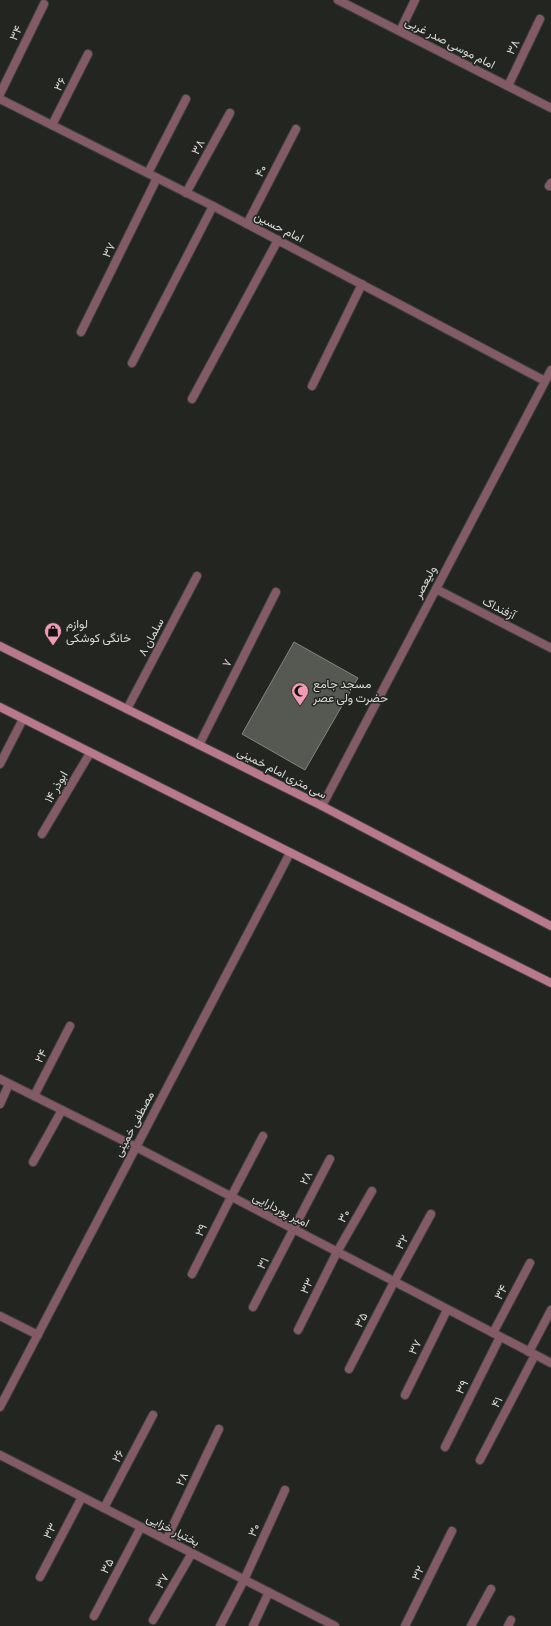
<svg xmlns="http://www.w3.org/2000/svg" width="551" height="1626" font-family="'Source Sans 3',Vazirmatn,sans-serif">
<style>
.building{fill:#565852;stroke:#848680}
.lines{fill:none;stroke-linecap:round;stroke-linejoin:round}
.service-casing{stroke:#40423d;stroke-width:10}
.minor-casing{stroke:#40423d;stroke-width:10}
.tertiary-casing{stroke:#40423d;stroke-width:10}
.secondary-casing{stroke:#40423d;stroke-width:10}
.service{stroke:#835b67;stroke-width:8}
.minor{stroke:#835b67;stroke-width:8}
.tertiary{stroke:#835b67;stroke-width:8}
.secondary{stroke:#b9798c;stroke-width:8}
.labels{text-anchor:middle;stroke-width:3;stroke-linejoin:round;paint-order:stroke}
.street-label{font-size:12px;fill:#d8d9d5;stroke:#232520}
.poi-label{font-size:12px;fill:#d8d9d5;stroke:#232520;text-anchor:start}
</style>
<rect width="100%" height="100%" fill="#232520"/>
<path class="building" d="M 294,642 L 358,678 L 305,770 L 242,734 Z"/>
<g class="lines">
<g class="service-casing">
<g id="service">
<path d="M 400,31 L 415,0"/>
<path d="M 508,86 L 540,19"/>
<path d="M 0,94 L 44,4"/>
<path d="M 52,125 L 88,54"/>
<path d="M 148,173 L 186,99"/>
<path d="M 549,186 L 551,183"/>
<path d="M 186,193 L 230,113"/>
<path d="M 247,224 L 296,129"/>
<path d="M 81,332 L 157,178"/>
<path d="M 312,386 L 362,284"/>
<path d="M 127,709 L 197,576"/>
<path d="M 199,745 L 276,592"/>
<path d="M 0,764 L 23,719"/>
<path d="M 42,834 L 90,753"/>
<path d="M 34,1096 L 70,1026"/>
<path d="M 0,1104 L 9,1084"/>
<path d="M 33,1162 L 62,1110"/>
<path d="M 192,1274 L 231,1197 L 263,1136"/>
<path d="M 253,1307 L 330,1159"/>
<path d="M 298,1330 L 337,1252 L 372,1191"/>
<path d="M 493,1333 L 530,1263"/>
<path d="M 529,1352 L 551,1310"/>
<path d="M 349,1369 L 394,1282 L 431,1214"/>
<path d="M 405,1395 L 447,1310"/>
<path d="M 445,1447 L 500,1337"/>
<path d="M 480,1460 L 535,1355"/>
<path d="M 104,1508 L 153,1415"/>
<path d="M 166,1540 L 219,1429"/>
<path d="M 40,1577 L 82,1497"/>
<path d="M 94,1616 L 141,1527"/>
<path d="M 153,1620 L 192,1553"/>
<path d="M 220,1626 L 244,1580 L 285,1490"/>
<path d="M 253,1626 L 269,1592"/>
<path d="M 405,1626 L 452,1531"/>
<path d="M 471,1626 L 491,1589"/>
<path d="M 508,1626 L 511,1620"/>
</g>
</g>
<g class="minor-casing">
<g id="minor">
<path d="M 338,0 L 551,108"/>
<path d="M 132,363 L 213,206"/>
<path d="M 192,399 L 278,240"/>
<path d="M 436,589 L 551,648"/>
<path d="M 0,1079 L 136,1147 L 551,1363"/>
<path d="M 0,1316 L 38,1335"/>
<path d="M 0,1407 L 290,853"/>
<path d="M 0,1455 L 335,1626"/>
</g>
</g>
<g class="tertiary-casing">
<g id="tertiary">
<path d="M 0,99 L 213,206 L 545,381"/>
<path d="M 322,806 L 551,370"/>
</g>
</g>
<g class="secondary-casing">
<g id="secondary">
<path d="M 0,646 L 322,806 L 551,926"/>
<path d="M 0,707 L 551,983"/>
</g>
</g>
<use href="#service" class="service"/>
<use href="#minor" class="minor"/>
<use href="#tertiary" class="tertiary"/>
<use href="#secondary" class="secondary"/>
</g>
<defs>
<g id="shop-pin" transform="scale(0.9)"><path d="M0 17L-7.5 6A9.5 9.5 0 1 1 7.5 6Z" fill="#f09ab4" stroke="#232520"/><path d="M-5-2.5h2.3a2.7 3.5 0 0 1 5.4 0H5L5.5 6h-11ZM-1.5-2.5h3a1.5 2.3 0 0 0-3 0Z" fill="#111"/></g>
<g id="mosque-pin" transform="scale(0.9)"><path d="M0 17L-7.5 6A9.5 9.5 0 1 1 7.5 6Z" fill="#f09ab4" stroke="#232520"/><path d="M3.5-4.9A6 6 0 1 0 3.5 4.9A5 5 0 1 1 3.5-4.9Z" fill="#111"/></g>
</defs>
<g fill-rule="evenodd">
<use href="#shop-pin" x="53" y="631"/>
<use href="#mosque-pin" x="300" y="691"/>
</g>
<g class="labels">
<g class="street-label">
<text transform="translate(16 33) rotate(-64)" y="4">۳۴</text>
<text transform="translate(450 43) rotate(27)" y="4">امام موسی صدر غربی</text>
<text transform="translate(513 47) rotate(-64)" y="4">۳۸</text>
<text transform="translate(60 84) rotate(-63)" y="4">۳۶</text>
<text transform="translate(198 147) rotate(-62)" y="4">۳۸</text>
<text transform="translate(261 171) rotate(-63)" y="4">۴۰</text>
<text transform="translate(279 227) rotate(27)" y="4">امام حسین</text>
<text transform="translate(109 250) rotate(-64)" y="4">۳۷</text>
<text transform="translate(425 582) rotate(-62)" y="4">وليعصر</text>
<text transform="translate(499 608) rotate(27)" y="4">آزفنداک</text>
<text transform="translate(151 637) rotate(-62)" y="4">سلمان ۸</text>
<text transform="translate(227 663) rotate(-63)" y="4">۷</text>
<text transform="translate(282 773) rotate(27)" y="4">سی متری امام خمینی</text>
<text transform="translate(56 787) rotate(-60)" y="4">ابوذر ۱۴</text>
<text transform="translate(41 1056) rotate(-63)" y="4">۲۴</text>
<text transform="translate(134 1124) rotate(-62)" y="4">مصطفی خمینی</text>
<text transform="translate(306 1178) rotate(-63)" y="4">۲۸</text>
<text transform="translate(281 1210) rotate(27)" y="4">امیر پوردارایی</text>
<text transform="translate(344 1216) rotate(-61)" y="4">۳۰</text>
<text transform="translate(201 1230) rotate(-64)" y="4">۲۹</text>
<text transform="translate(402 1242) rotate(-61)" y="4">۳۲</text>
<text transform="translate(263 1263) rotate(-62)" y="4">۳۱</text>
<text transform="translate(307 1286) rotate(-63)" y="4">۳۳</text>
<text transform="translate(501 1292) rotate(-62)" y="4">۳۴</text>
<text transform="translate(361 1320) rotate(-63)" y="4">۳۵</text>
<text transform="translate(415 1347) rotate(-63)" y="4">۳۷</text>
<text transform="translate(462 1387) rotate(-63)" y="4">۳۹</text>
<text transform="translate(497 1402) rotate(-62)" y="4">۴۱</text>
<text transform="translate(118 1456) rotate(-62)" y="4">۲۶</text>
<text transform="translate(182 1479) rotate(-65)" y="4">۲۸</text>
<text transform="translate(173 1530) rotate(27)" y="4">بختیار خزایی</text>
<text transform="translate(254 1530) rotate(-65)" y="4">۳۰</text>
<text transform="translate(50 1531) rotate(-63)" y="4">۳۳</text>
<text transform="translate(107 1566) rotate(-62)" y="4">۳۵</text>
<text transform="translate(418 1573) rotate(-64)" y="4">۳۲</text>
<text transform="translate(162 1581) rotate(-60)" y="4">۳۷</text>
</g>
<g class="poi-label">
<text x="66" y="628">لوازم<tspan x="66" dy="14">خانگی کوشکی</tspan></text>
<text x="313" y="688">مسجد جامع<tspan x="313" dy="14">حضرت ولی عصر</tspan></text>
</g>
</g>
</svg>
